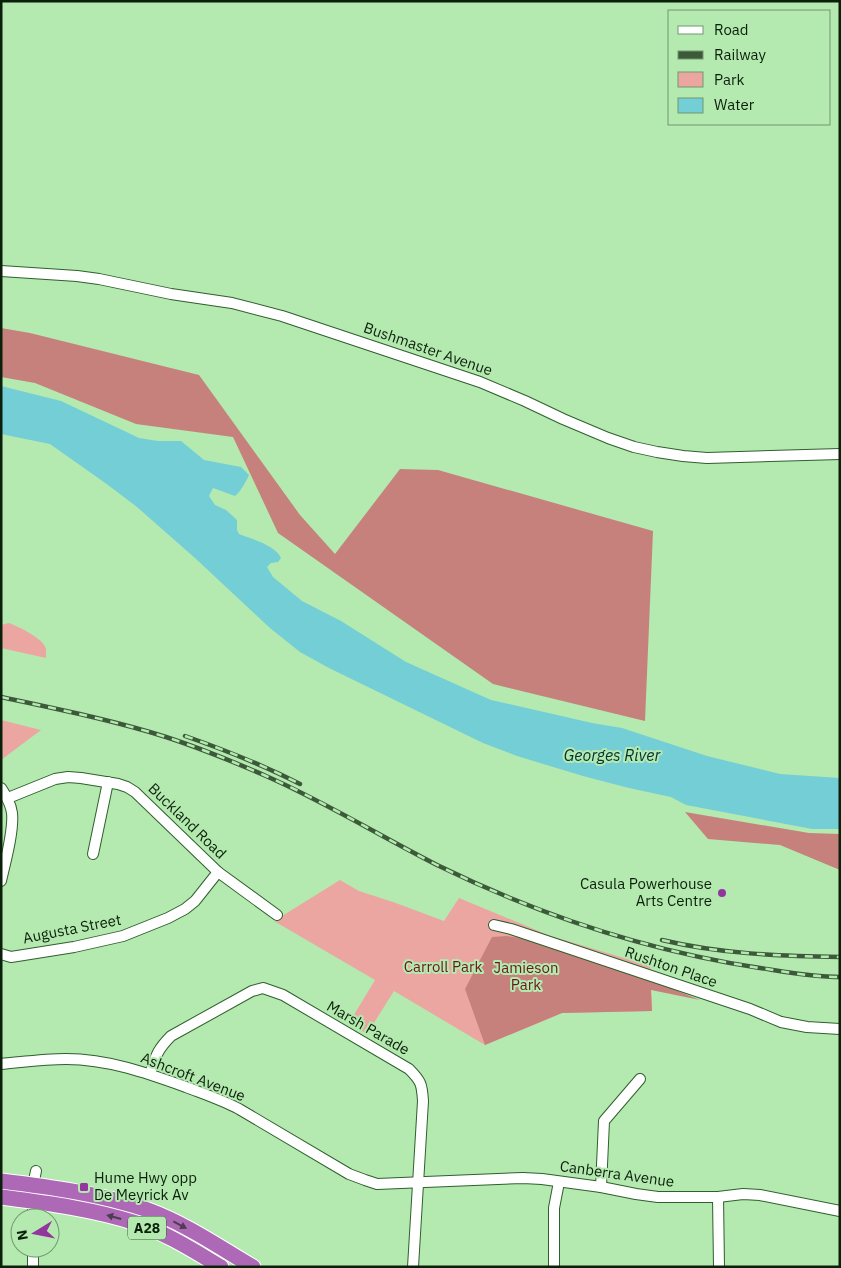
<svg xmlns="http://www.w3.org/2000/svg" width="841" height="1268" font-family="'IBM Plex Sans',sans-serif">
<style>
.green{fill:#eca6a2}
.forest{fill:#c7817d}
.water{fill:#73ced6}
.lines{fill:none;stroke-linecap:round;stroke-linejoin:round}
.minor-casing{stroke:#2f5f2d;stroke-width:12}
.highway-casing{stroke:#fff;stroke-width:17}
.minor{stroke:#fff;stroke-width:10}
.highway{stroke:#ad69b6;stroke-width:15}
.rail-casing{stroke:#3c5a3a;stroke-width:4.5}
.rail{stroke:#b4e9b0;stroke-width:2.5;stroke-dasharray:8;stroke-linecap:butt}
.oneway{fill:#4c3d4f}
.poi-dot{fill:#92359e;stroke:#b4e9b0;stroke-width:2}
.labels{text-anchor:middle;stroke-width:4;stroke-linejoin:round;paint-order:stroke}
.shield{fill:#b4e9b0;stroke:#3e5c3c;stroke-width:1}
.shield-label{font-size:14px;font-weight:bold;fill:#0b200a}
.street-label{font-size:15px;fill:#0b200a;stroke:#b4e9b0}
.poi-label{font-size:15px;fill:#0b200a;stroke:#b4e9b0;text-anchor:end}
.park-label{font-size:15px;fill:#6b161b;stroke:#b4e9b0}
.water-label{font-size:16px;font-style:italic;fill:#023135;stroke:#b4e9b0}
</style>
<rect width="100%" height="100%" fill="#b4e9b0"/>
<g class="green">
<path d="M 9,623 C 19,627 43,638 46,649 C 46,650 46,657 46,658 L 1,648 L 1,625 Z"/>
<path d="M 1,720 L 41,730 L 1,760 Z"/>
<path d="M 340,880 L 359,891 L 393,902 L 444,921 L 459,898 L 548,935 L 650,966 L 652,1011 L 562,1013 L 485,1045 L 394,991 L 367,1034 L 349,1023 L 375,980 L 274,921 Z"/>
</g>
<g class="forest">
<path d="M 1,328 L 30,333 L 199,375 L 300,515 L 335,554 L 400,469 L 438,470 L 653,531 L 645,721 L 493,684 L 278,533 L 233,437 L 136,424 L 35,383 L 1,377 Z"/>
<path d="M 685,812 L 809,833 L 840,834 L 840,870 L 780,845 L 708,839 Z"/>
<path d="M 507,936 L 528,939 L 638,975 L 700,1000 L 651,990 L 652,1011 L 562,1013 L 485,1045 L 465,989 L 492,937 Z"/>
</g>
<path class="water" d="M 1,386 L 61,401 L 139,438 L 158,441 L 181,441 L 204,460 L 241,467 L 249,475 C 245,483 242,490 235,496 L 213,488 L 209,496 L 215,505 L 226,510 L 237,520 L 237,530 L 239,534 C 252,539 276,546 281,558 L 278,562 L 271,563 L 267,567 L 273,577 L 302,601 L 341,621 L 406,662 L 491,700 L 592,723 L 622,728 L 707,756 L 780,774 L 840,778 L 840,829 L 812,829 L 686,805 L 671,797 L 629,788 L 583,776 L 517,756 L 483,743 L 329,668 L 300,652 L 270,628 L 195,558 L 137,507 L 108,485 L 50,444 L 1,434 Z"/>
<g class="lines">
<g class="minor-casing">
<g id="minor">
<path d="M 1,271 L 77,276 L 99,279 L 171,294 L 232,303 L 282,316 L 480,382 L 525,401 L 563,419 L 608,438 L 634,447 L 657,452 L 683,456 L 707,458 L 840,454"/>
<path d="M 1,788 C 6,796 11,804 12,813 C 14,831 5,863 1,881"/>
<path d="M 8,798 L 55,779 L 68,777 L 81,778 L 118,784 L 127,787 L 135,792 L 218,872 L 277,915"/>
<path d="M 93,854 L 108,782"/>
<path d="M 494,925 L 511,929 L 750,1009 L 781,1022 L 807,1027 L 840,1029"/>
<path d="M 1,954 L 11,957 L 74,947 L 123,936 L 168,918 L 185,909 L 195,901 L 218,872"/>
<path d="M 1,1064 C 23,1062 45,1059 66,1059 C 108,1059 147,1073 186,1087 C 204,1094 222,1100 239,1109 L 349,1174 L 365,1180 L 377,1184 L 523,1178 L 542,1179 L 601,1187 L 636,1194 L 658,1197 L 718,1197 L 743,1194 L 760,1195 L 840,1211"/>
<path d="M 150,1074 C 156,1056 157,1050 171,1036 L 252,991 L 263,988 L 283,995 L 409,1069 C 421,1081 422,1084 423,1101 L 413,1267"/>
<path d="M 601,1187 L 604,1121 L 640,1079"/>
<path d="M 718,1197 L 719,1267"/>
<path d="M 33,1218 L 33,1185 L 36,1171"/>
<path d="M 33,1248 L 33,1267"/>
<path d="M 554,1267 L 554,1208 L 559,1182"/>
</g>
</g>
<g class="highway-casing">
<g id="highway">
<path d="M 1,1181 C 50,1187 102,1194 148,1210 C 186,1224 219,1247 253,1267"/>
<path d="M 1,1197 C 46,1203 93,1209 136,1223 C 166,1233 194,1251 221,1267"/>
</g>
</g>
<use href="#minor" class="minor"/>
<use href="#highway" class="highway"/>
<g class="rail-casing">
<g id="rail">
<path d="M 1,697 C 57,709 112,720 166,737 C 200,748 234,762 266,776 C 325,802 380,836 437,865 C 539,915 648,951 760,968 C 786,972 813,977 840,977"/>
<path d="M 185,736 C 225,750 263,765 300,784"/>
<path d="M 662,940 C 720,954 780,956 840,957"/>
</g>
</g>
<use href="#rail" class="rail"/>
</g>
<defs><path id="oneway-solid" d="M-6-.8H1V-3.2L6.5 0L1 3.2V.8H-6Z" transform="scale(1.25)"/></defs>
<g class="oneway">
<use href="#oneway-solid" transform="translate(114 1217) rotate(-165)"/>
<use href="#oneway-solid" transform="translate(180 1225) rotate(28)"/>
</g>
<g class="poi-dot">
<circle cx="722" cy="893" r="5"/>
<rect x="79" y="1182" width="10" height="10" rx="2.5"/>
</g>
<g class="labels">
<rect class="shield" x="128" y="1216.5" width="38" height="23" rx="4"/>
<g class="shield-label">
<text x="147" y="1233">A28</text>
</g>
<g class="street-label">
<text transform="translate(428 349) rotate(19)" y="5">Bushmaster Avenue</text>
<text transform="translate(187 821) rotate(44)" y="5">Buckland Road</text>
<text transform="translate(72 929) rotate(-11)" y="5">Augusta Street</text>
<text transform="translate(671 967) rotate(19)" y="5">Rushton Place</text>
<text transform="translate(368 1028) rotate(30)" y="5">Marsh Parade</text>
<text transform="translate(193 1077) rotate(21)" y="5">Ashcroft Avenue</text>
<text transform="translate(617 1174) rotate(8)" y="5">Canberra Avenue</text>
</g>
<g class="poi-label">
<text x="712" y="889">Casula Powerhouse<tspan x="712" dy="17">Arts Centre</tspan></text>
<text x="94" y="1183" text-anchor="start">Hume Hwy opp<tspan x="94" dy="17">De Meyrick Av</tspan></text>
</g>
<g class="park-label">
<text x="443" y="972">Carroll Park</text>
<text x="526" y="973">Jamieson<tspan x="526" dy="17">Park</tspan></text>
</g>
<g class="water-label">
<text x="612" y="761">Georges River</text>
</g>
</g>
<rect width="841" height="1268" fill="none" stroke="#0b200a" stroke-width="5"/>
<rect x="668" y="10" width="162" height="115" fill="#b4e9b0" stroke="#70996e"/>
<rect x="678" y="26" width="25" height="8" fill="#ffffff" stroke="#70996e"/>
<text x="714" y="35" font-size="15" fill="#0b200a">Road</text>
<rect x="678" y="51" width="25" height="8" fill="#3c5a3a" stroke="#70996e"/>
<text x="714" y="60" font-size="15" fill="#0b200a">Railway</text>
<rect x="678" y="72" width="25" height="15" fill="#eca6a2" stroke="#70996e"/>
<text x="714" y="85" font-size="15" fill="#0b200a">Park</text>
<rect x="678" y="98" width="25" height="15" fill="#73ced6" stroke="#70996e"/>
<text x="714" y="110" font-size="15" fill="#0b200a">Water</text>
<g transform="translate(35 1233) rotate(260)"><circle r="24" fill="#b4e9b0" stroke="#70996e"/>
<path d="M0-4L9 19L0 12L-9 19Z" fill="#92359e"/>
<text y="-8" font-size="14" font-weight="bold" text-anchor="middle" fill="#0b200a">N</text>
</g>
</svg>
